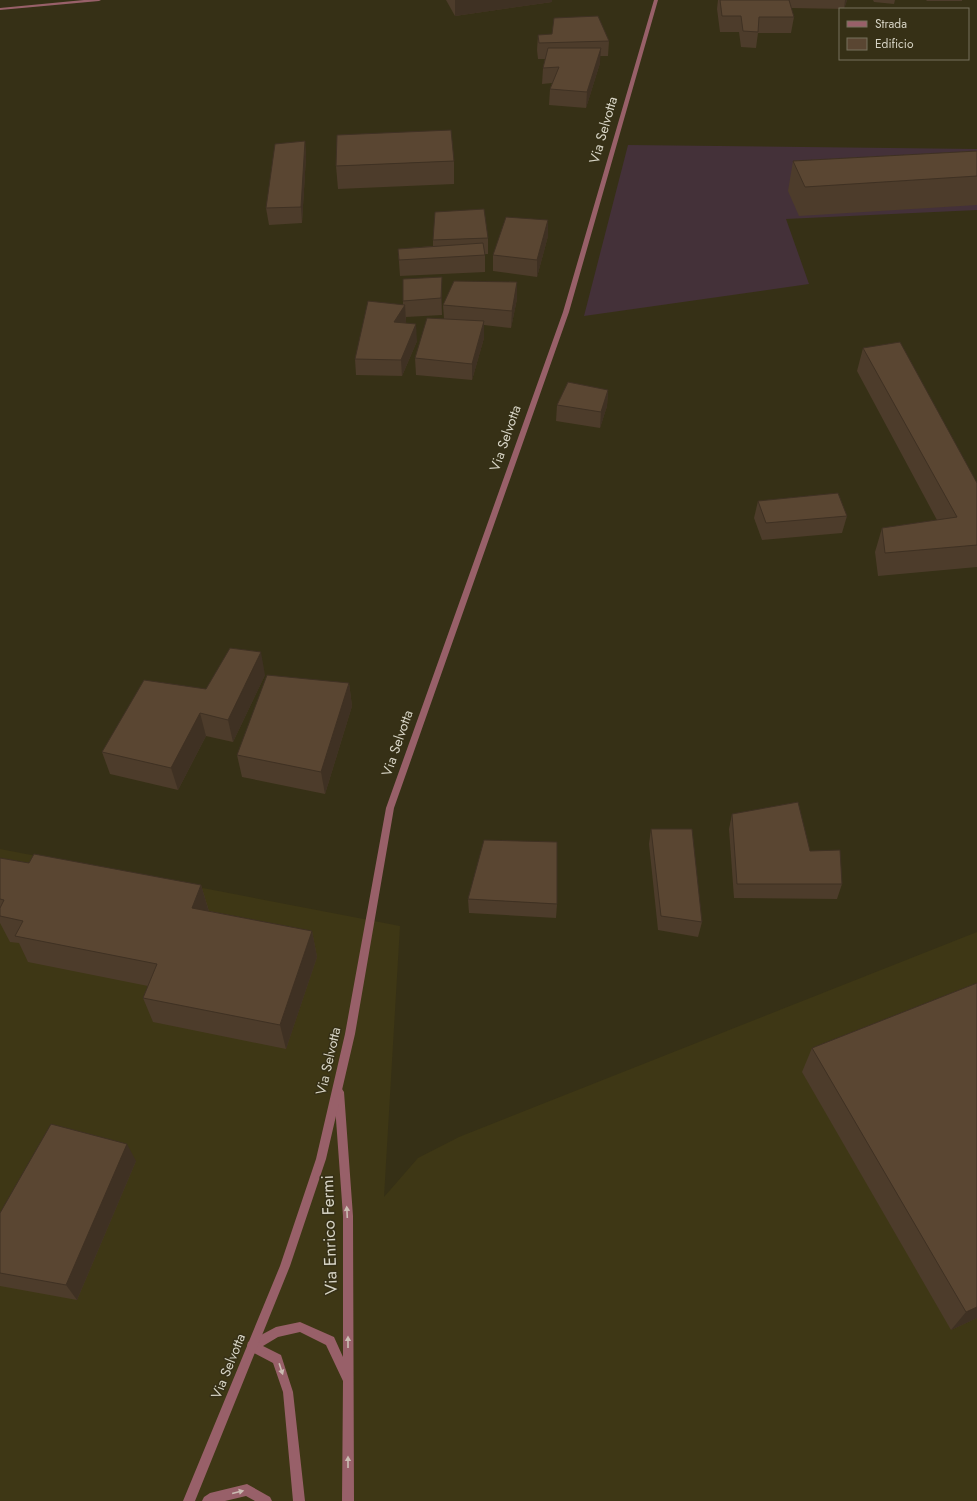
<svg xmlns="http://www.w3.org/2000/svg" width="977" height="1501" font-family="Jost,sans-serif">
<style>
.commercial{fill:#443139}
.built{fill:#3e3715}
.lines{fill:none;stroke-linecap:round;stroke-linejoin:round}
.minor{fill:#986069;fill-rule:evenodd}
.tertiary{fill:#986069;fill-rule:evenodd}
.wall{fill:#4d3c2b}
.shaded-wall{fill:#3f3123}
.building{fill:#5a4632;stroke:#3f3123}
.oneway{fill:#cabcb2}
.labels{text-anchor:middle;stroke-width:3;stroke-linejoin:round;paint-order:stroke}
.street-label{font-size:14px;fill:#d6d3c4;stroke:#363016}
.near-street-label{font-size:17px;fill:#d6d3c4;stroke:#363016}
</style>
<rect width="100%" height="100%" fill="#363016"/>
<path class="commercial" d="M 628,145 L 977,149 L 977,210 L 786,219 L 809,284 L 584,316 Z"/>
<path class="built" d="M 0,849 L 400,926 L 384,1197 L 418,1158 L 459,1137 L 977,932 L 977,1501 L 0,1501 Z"/>
<g class="lines">
<g class="minor">
<path d="M 84,0 L 101,0 L 99,1 L 0,10 L 0,8 Z"/>
<path d="M 339,1088 L 342,1089 L 344,1092 L 353,1216 L 354,1501 L 342,1501 L 343,1381 L 326,1345 L 300,1332 L 278,1337 L 263,1346 L 281,1355 L 293,1392 L 305,1501 L 293,1501 L 283,1392 L 273,1363 L 248,1350 L 247,1346 L 248,1342 L 276,1327 L 300,1322 L 334,1337 L 343,1357 L 343,1216 L 334,1092 L 336,1089 Z"/>
<path d="M 247,1484 L 270,1497 L 272,1501 L 255,1501 L 246,1496 L 225,1501 L 202,1501 L 204,1497 L 210,1493 Z"/>
</g>
<path class="tertiary" d="M 654,0 L 658,0 L 569,312 L 394,808 L 355,1034 L 326,1159 L 290,1266 L 195,1501 L 183,1501 L 280,1266 L 316,1159 L 345,1034 L 386,808 L 563,312 Z"/>
</g>
<g class="wall">
<path d="M 446,0 L 552,0 L 552,2 L 455,16 Z"/>
<path d="M 718,0 L 847,0 L 844,9 L 791,8 L 794,17 L 791,33 L 758,33 L 756,48 L 741,47 L 739,32 L 720,32 L 717,9 Z"/>
<path d="M 873,0 L 895,0 L 894,4 L 874,2 Z"/>
<path d="M 926,0 L 962,0 L 962,1 L 927,1 Z"/>
<path d="M 538,35 L 609,41 L 608,56 L 600,56 L 600,63 L 586,108 L 549,105 L 550,89 L 552,83 L 542,84 L 543,68 L 545,59 L 538,59 L 537,50 Z"/>
<path d="M 305,141 L 306,157 L 302,223 L 269,225 L 266,208 Z"/>
<path d="M 977,151 L 977,205 L 799,216 L 788,191 L 793,161 Z"/>
<path d="M 454,161 L 454,184 L 338,189 L 336,166 Z"/>
<path d="M 548,236 L 537,277 L 493,271 L 493,255 Z"/>
<path d="M 488,238 L 488,254 L 485,254 L 485,272 L 400,276 L 398,249 L 433,246 L 433,240 Z"/>
<path d="M 442,293 L 442,315 L 406,317 L 406,322 L 405,323 L 417,341 L 402,376 L 356,375 L 355,359 L 403,305 L 403,301 Z"/>
<path d="M 517,299 L 511,328 L 484,325 L 484,338 L 472,380 L 416,375 L 415,358 L 444,319 L 443,305 Z"/>
<path d="M 863,348 L 977,483 L 977,567 L 878,576 L 875,552 L 882,528 L 937,520 L 857,371 Z"/>
<path d="M 608,390 L 607,406 L 600,428 L 556,421 L 557,405 Z"/>
<path d="M 758,501 L 847,516 L 842,533 L 762,540 L 754,518 Z"/>
<path d="M 265,675 L 233,742 L 206,736 L 178,790 L 110,774 L 102,752 Z"/>
<path d="M 349,683 L 352,706 L 325,794 L 242,777 L 237,755 Z"/>
<path d="M 732,814 L 810,851 L 842,884 L 837,899 L 734,898 L 729,829 Z"/>
<path d="M 651,829 L 702,922 L 698,937 L 658,930 L 649,844 Z"/>
<path d="M 0,858 L 29,863 L 201,885 L 209,911 L 312,931 L 317,957 L 286,1049 L 153,1022 L 143,998 L 148,986 L 28,962 L 19,943 L 10,942 L 0,923 Z"/>
<path d="M 468,899 L 557,904 L 556,918 L 469,913 Z"/>
<path d="M 977,983 L 977,1318 L 951,1330 L 802,1072 L 812,1048 Z"/>
<path d="M 136,1161 L 77,1300 L 0,1286 L 0,1213 Z"/>
</g>
<g class="shaded-wall">
<path d="M 455,0 L 552,0 L 552,2 L 455,16 Z"/>
<path d="M 845,0 L 847,0 L 844,9 Z"/>
<path d="M 601,48 L 600,63 L 586,108 L 587,92 Z"/>
<path d="M 305,141 L 306,157 L 302,223 L 301,207 Z"/>
<path d="M 548,220 L 548,236 L 537,277 L 537,260 Z"/>
<path d="M 442,277 L 442,315 L 441,298 Z"/>
<path d="M 517,282 L 517,299 L 511,328 L 512,311 Z"/>
<path d="M 405,305 L 406,322 L 395,339 L 394,322 Z"/>
<path d="M 484,321 L 484,338 L 472,380 L 472,364 Z"/>
<path d="M 416,324 L 417,341 L 402,376 L 401,360 Z"/>
<path d="M 608,390 L 607,406 L 600,428 L 601,412 Z"/>
<path d="M 261,652 L 265,675 L 233,742 L 228,720 Z"/>
<path d="M 349,683 L 352,706 L 325,794 L 321,772 Z"/>
<path d="M 200,713 L 206,736 L 178,790 L 171,768 Z"/>
<path d="M 201,885 L 209,912 L 192,908 Z"/>
<path d="M 312,931 L 317,957 L 286,1049 L 280,1025 Z"/>
<path d="M 127,1144 L 136,1161 L 77,1300 L 66,1285 Z"/>
<path d="M 977,1307 L 977,1318 L 951,1330 L 966,1312 Z"/>
</g>
<g class="building">
<path d="M 720,0 L 789,0 L 794,17 L 759,17 L 758,32 L 743,31 L 741,16 L 722,16 Z"/>
<path d="M 598,16 L 609,41 L 539,43 L 538,35 L 552,34 L 554,18 Z"/>
<path d="M 548,48 L 601,48 L 587,92 L 550,89 L 559,67 L 543,68 Z"/>
<path d="M 451,130 L 454,161 L 336,166 L 337,135 Z"/>
<path d="M 305,141 L 301,207 L 266,208 L 275,144 Z"/>
<path d="M 977,151 L 977,176 L 805,187 L 793,161 Z"/>
<path d="M 484,209 L 488,238 L 433,240 L 435,212 Z"/>
<path d="M 506,217 L 548,220 L 537,260 L 493,255 Z"/>
<path d="M 483,243 L 485,255 L 399,260 L 398,249 Z"/>
<path d="M 442,277 L 441,298 L 403,301 L 403,279 Z"/>
<path d="M 454,281 L 517,282 L 512,311 L 443,305 Z"/>
<path d="M 368,301 L 405,305 L 394,322 L 416,324 L 401,360 L 355,359 Z"/>
<path d="M 427,318 L 484,321 L 472,364 L 415,358 Z"/>
<path d="M 900,342 L 977,483 L 977,545 L 885,553 L 882,528 L 957,517 L 863,348 Z"/>
<path d="M 568,382 L 608,390 L 601,412 L 557,405 Z"/>
<path d="M 838,493 L 847,516 L 766,523 L 758,501 Z"/>
<path d="M 230,648 L 261,652 L 228,720 L 200,713 L 171,768 L 102,752 L 144,680 L 206,689 Z"/>
<path d="M 267,675 L 349,683 L 321,772 L 237,755 Z"/>
<path d="M 798,802 L 810,851 L 840,850 L 842,884 L 737,884 L 732,814 Z"/>
<path d="M 651,829 L 692,829 L 702,922 L 661,916 Z"/>
<path d="M 484,840 L 557,842 L 557,904 L 468,899 Z"/>
<path d="M 34,854 L 201,885 L 192,908 L 312,931 L 280,1025 L 143,998 L 157,964 L 15,936 L 23,921 L 0,916 L 0,908 L 4,900 L 0,899 L 0,858 L 29,863 Z"/>
<path d="M 977,983 L 977,1307 L 966,1312 L 812,1048 Z"/>
<path d="M 51,1124 L 127,1144 L 66,1285 L 0,1273 L 0,1213 Z"/>
</g>
<defs><path id="oneway-solid" d="M-6-.8H1V-3.2L6.5 0L1 3.2V.8H-6Z"/></defs>
<g class="oneway">
<use href="#oneway-solid" transform="translate(347 1212) rotate(-93)"/>
<use href="#oneway-solid" transform="translate(348 1342) rotate(-90)"/>
<use href="#oneway-solid" transform="translate(281 1369) rotate(72)"/>
<use href="#oneway-solid" transform="translate(348 1462) rotate(-90)"/>
<use href="#oneway-solid" transform="translate(238 1492) rotate(-14)"/>
</g>
<g class="labels">
<g class="street-label">
<text transform="translate(603 130) rotate(-74)" y="5">Via Selvotta</text>
<text transform="translate(505 438) rotate(-71)" y="5">Via Selvotta</text>
<text transform="translate(397 743) rotate(-71)" y="5">Via Selvotta</text>
<text transform="translate(328 1061) rotate(-77)" y="5">Via Selvotta</text>
<text transform="translate(228 1366) rotate(-68)" y="5">Via Selvotta</text>
</g>
<g class="near-street-label">
<text transform="translate(329 1235) rotate(-92)" y="6">Via Enrico Fermi</text>
</g>
</g>
<rect x="839" y="8" width="130" height="52" fill="#363016" stroke="#76715c"/>
<rect x="847" y="21" width="20" height="6" fill="#986069" stroke="#76715c"/>
<text x="875" y="28" font-size="12" fill="#d6d3c4">Strada</text>
<rect x="847" y="38" width="20" height="12" fill="#5a4632" stroke="#76715c"/>
<text x="875" y="48" font-size="12" fill="#d6d3c4">Edificio</text>
</svg>
